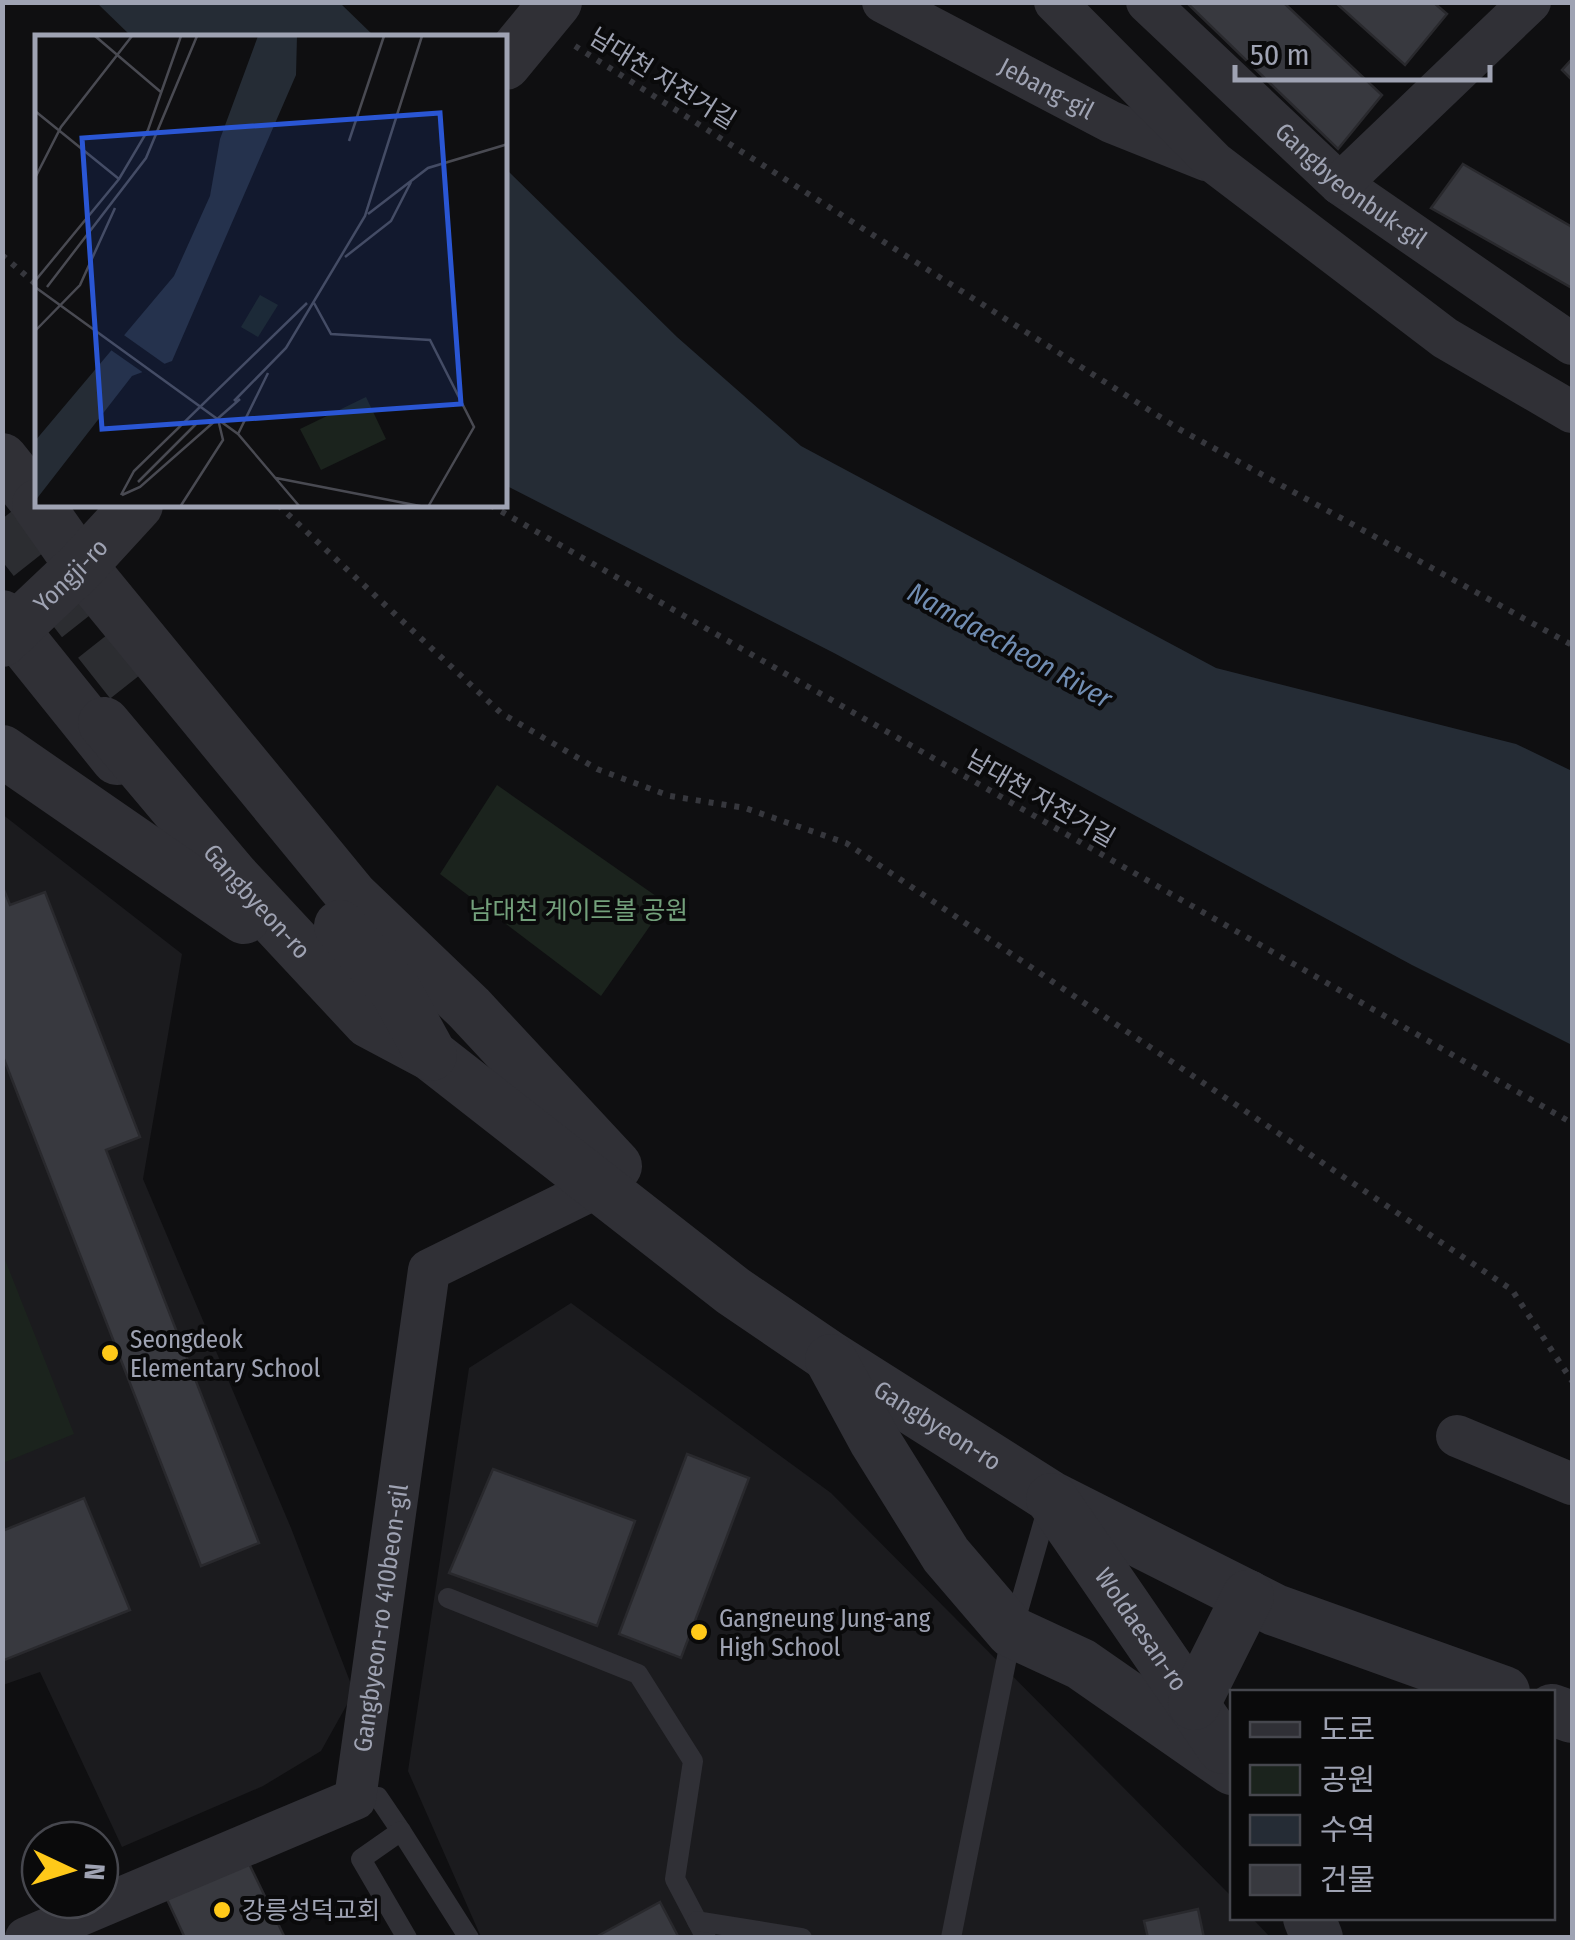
<svg xmlns="http://www.w3.org/2000/svg" width="1575" height="1940" font-family="'Fira Sans Condensed','Noto Sans KR',sans-serif">
<style>
.built{fill:#1b1b1e}
.green{fill:#1b231d}
.water{fill:#252c35}
.building{fill:#38393f;stroke:#29292d;stroke-width:2.5}
.lines{fill:none;stroke-linecap:round;stroke-linejoin:round}
.tertiary-tunnel{stroke:#2c2d31;stroke-width:52;stroke-dasharray:52 26;stroke-linecap:butt}
.path{stroke:#36373d;stroke-width:6;stroke-dasharray:5 8;stroke-linecap:butt}
.service{stroke:#303036;stroke-width:20}
.minor{stroke:#303036;stroke-width:42}
.tertiary{stroke:#303036;stroke-width:52}
.tertiary-bridge{stroke:#303036;stroke-width:52}
.poi-dot{fill:#ffc919;stroke:#0a0a0b;stroke-width:4}
.labels{text-anchor:middle;stroke-width:8;stroke-linejoin:round;paint-order:stroke}
.street-label{font-size:25px;fill:#9fa3b3;stroke:#0a0a0b}
.park-label{font-size:25px;fill:#73a07b;stroke:#0a0a0b}
.poi-label{font-size:25px;fill:#9fa3b3;stroke:#0a0a0b;text-anchor:start}
.water-label{font-size:28px;font-style:italic;fill:#718db2;stroke:#0a0a0b}
.inset-road{fill:none;stroke:#494a52;stroke-width:2.5}
.view{fill:#2a56d4;fill-opacity:0.15;stroke:#2a56d4;stroke-width:5}
.inset-edge{fill:none;stroke:#9fa3b3;stroke-width:5}
</style>
<rect width="100%" height="100%" fill="#0f0f11"/>
<g class="built">
<path d="M 2,814 L 182,954 L 143,1179 L 291,1528 L 354,1692 L 321,1751 L 263,1786 L 122,1847 L 40,1672 L 3,1685 Z"/>
<path d="M 571,1303 L 831,1493 L 1232,1897 L 1232,1918 L 1252,1918 L 1270,1937 L 481,1937 L 408,1771 L 469,1368 Z"/>
</g>
<g class="green">
<path d="M 497,785 L 666,903 L 601,996 L 440,874 Z"/>
<path d="M 2,1252 L 74,1434 L 3,1463 L 2,1463 Z"/>
</g>
<g class="water">
<path d="M 97,3 L 340,3 L 375,37 L 132,37 Z"/>
<path d="M 505,168 L 677,337 L 801,446 L 1216,668 L 1516,744 L 1572,771 L 1572,1045 L 1412,965 L 834,653 L 505,485 Z"/>
</g>
<g class="building">
<path d="M 1186,2 L 1283,2 L 1382,95 L 1338,149 Z"/>
<path d="M 1335,2 L 1433,2 L 1447,14 L 1405,65 Z"/>
<path d="M 1572,59 L 1572,80 L 1562,70 Z"/>
<path d="M 1463,164 L 1572,227 L 1572,288 L 1431,208 Z"/>
<path d="M 2,885 L 10,905 L 45,892 L 140,1137 L 106,1150 L 259,1543 L 201,1566 L 2,1054 Z"/>
<path d="M 687,1454 L 749,1478 L 681,1658 L 619,1634 Z"/>
<path d="M 493,1469 L 635,1521 L 597,1626 L 449,1573 Z"/>
<path d="M 84,1498 L 130,1610 L 2,1661 L 2,1531 Z"/>
<path d="M 241,1847 L 285,1938 L 185,1938 L 159,1882 Z"/>
<path d="M 660,1902 L 679,1938 L 594,1938 Z"/>
<path d="M 1198,1909 L 1204,1938 L 1148,1938 L 1144,1921 Z"/>
</g>
<g class="lines">
<path class="tertiary-tunnel" d="M 2,519 L 139,693"/>
<g class="path">
<path d="M 575,46 L 1179,429 L 1572,645"/>
<path d="M 2,255 L 38,286"/>
<path d="M 278,505 L 501,713 L 597,769 L 670,796 L 745,808 L 846,843 L 1512,1290 L 1572,1381"/>
<path d="M 490,505 L 1572,1123"/>
</g>
<g class="service">
<path d="M 448,1598 L 638,1674 L 693,1761 L 675,1879 L 706,1938"/>
<path d="M 355,1799 L 378,1797 L 401,1831"/>
<path d="M 697,1921 L 802,1938"/>
<path d="M 407,1938 L 361,1859 L 401,1831 L 469,1938"/>
<path d="M 951,1938 L 1012,1632 L 1049,1503"/>
</g>
<g class="minor">
<path id="s1" d="M 883,2 L 1111,122 L 1206,160"/>
<path d="M 1055,2 L 1215,163 L 1445,338 L 1572,412"/>
<path id="s2" d="M 1147,2 L 1340,184 L 1572,344"/>
<path d="M 1340,184 L 1530,2"/>
<path d="M 1457,1436 L 1572,1484"/>
<path id="s3" d="M 26,1938 L 355,1799 L 429,1270 L 600,1186"/>
</g>
<g class="tertiary">
<path d="M 2,459 L 38,504"/>
<path d="M 38,505 L 81,566 L 352,896 L 469,1008 L 616,1166"/>
<path d="M 2,616 L 117,759"/>
<path id="s4" d="M 2,641 L 81,566 L 137,505"/>
<path id="s5" d="M 104,723 L 233,876 L 369,1022 L 431,1055 L 733,1291 L 830,1357 L 1051,1497 L 1275,1610 L 1504,1692"/>
<path d="M 2,751 L 244,918"/>
<path d="M 340,926 L 396,991 L 431,1055"/>
<path d="M 831,1360 L 875,1441 L 946,1555 L 1012,1632 L 1081,1664 L 1232,1769"/>
<path id="s6" d="M 1052,1499 L 1223,1748"/>
<path d="M 1194,1704 L 1248,1596"/>
<path d="M 1552,1710 L 1572,1717"/>
<path d="M 1309,1918 L 1317,1938"/>
</g>
<path class="tertiary-bridge" d="M 505,64 L 556,2"/>
</g>
<g class="poi-dot">
<circle cx="110" cy="1353" r="10"/>
<circle cx="699" cy="1632" r="10"/>
<circle cx="222" cy="1910" r="10"/>
</g>
<g class="labels">
<g class="street-label">
<text transform="translate(663 78) rotate(32)" y="9">남대천 자전거길</text>
<text dy="9" stroke="none"><textPath href="#s1" startOffset="185">Jebang-gil</textPath></text>
<text dy="9" stroke="none"><textPath href="#s2" startOffset="275">Gangbyeonbuk-gil</textPath></text>
<text dy="9" stroke="none"><textPath href="#s4" startOffset="95">Yongji-ro</textPath></text>
<text transform="translate(1041 798) rotate(30)" y="9">남대천 자전거길</text>
<text dy="9" stroke="none"><textPath href="#s5" startOffset="235">Gangbyeon-ro</textPath></text>
<text dy="9" stroke="none"><textPath href="#s5" startOffset="1098">Gangbyeon-ro</textPath></text>
<text dy="9" stroke="none"><textPath href="#s3" startOffset="540">Gangbyeon-ro 410beon-gil</textPath></text>
<text dy="9" stroke="none"><textPath href="#s6" startOffset="158">Woldaesan-ro</textPath></text>
</g>
<g class="park-label">
<text x="579" y="919">남대천 게이트볼 공원</text>
</g>
<g class="poi-label">
<text x="130" y="1348">Seongdeok<tspan x="130" dy="29">Elementary School</tspan></text>
<text x="719" y="1627">Gangneung Jung-ang<tspan x="719" dy="29">High School</tspan></text>
<text x="242" y="1919">강릉성덕교회</text>
</g>
<g class="water-label">
<text transform="translate(1010 645) rotate(29)" y="10">Namdaecheon River</text>
</g>
</g>
<g transform="translate(35 35)">
<rect width="472" height="472" fill="#0f0f11"/>
<path d="M 225,260 L 243,270 L 223,302 L 206,292 ZM 331,362 L 351,404 L 286,435 L 265,394 Z" fill="#1b231d"/>
<path d="M 223,1 L 262,1 L 261,40 L 137,326 L 97,341 L 0,466 L 0,406 L 139,241 L 175,161 L 185,104 Z" fill="#252c35"/>
<path d="M 86,298 L 134,332 L 113,341 L 73,313 Z" fill="#0f0f11"/>
<path class="inset-road" d="M 60,1 L 127,58M 0,76 L 84,144M 314,106 L 349,1M 0,143 L 26,92 L 97,1M 333,179 L 393,133 L 473,109M 310,222 L 356,186 L 376,147M 0,246 L 84,144 L 113,95 L 146,1M 0,252 L 203,399 L 265,472M 12,252 L 111,123 L 162,1M 279,268 L 296,299 L 395,305 L 439,392 L 393,472M 0,296 L 45,250 L 80,173M 199,366 L 251,313 L 330,181 L 387,1M 203,399 L 233,338M 241,443 L 390,472M 103,447 L 161,389M 86,460 L 99,436 L 272,268M 87,460 L 105,452 L 205,364M 145,472 L 188,405 L 183,384"/>
<path class="view" d="M 405,78 L 426,369 L 67,394 L 47,103 Z"/>
<rect width="472" height="472" class="inset-edge"/>
</g>
<rect width="1575" height="1940" fill="none" stroke="#9fa3b3" stroke-width="10"/>
<rect x="1230" y="1690" width="325" height="230" fill="#0a0a0b" stroke="#46474e" stroke-width="2.5"/>
<rect x="1250" y="1722" width="50" height="15" fill="#303036" stroke="#46474e" stroke-width="2.5"/>
<text x="1320" y="1740" font-size="30" fill="#9fa3b3">도로</text>
<rect x="1250" y="1765" width="50" height="30" fill="#1b231d" stroke="#46474e" stroke-width="2.5"/>
<text x="1320" y="1790" font-size="30" fill="#9fa3b3">공원</text>
<rect x="1250" y="1815" width="50" height="30" fill="#252c35" stroke="#46474e" stroke-width="2.5"/>
<text x="1320" y="1840" font-size="30" fill="#9fa3b3">수역</text>
<rect x="1250" y="1865" width="50" height="30" fill="#38393f" stroke="#46474e" stroke-width="2.5"/>
<text x="1320" y="1890" font-size="30" fill="#9fa3b3">건물</text>
<g transform="translate(70 1870) rotate(94)"><circle r="48" fill="#0a0a0b" stroke="#46474e" stroke-width="2.5"/>
<path d="M0-8L18 38L0 25L-18 38Z" fill="#ffc919"/>
<text y="-15" font-size="28" font-weight="bold" text-anchor="middle" fill="#9fa3b3">N</text>
</g>
<path d="M1235 65v15h255v-15" fill="none" stroke="#9fa3b3" stroke-width="5"/>
<text x="1250" y="65" font-size="30" fill="#9fa3b3" stroke="#0a0a0b" stroke-width="8" paint-order="stroke">50 m</text>
</svg>
